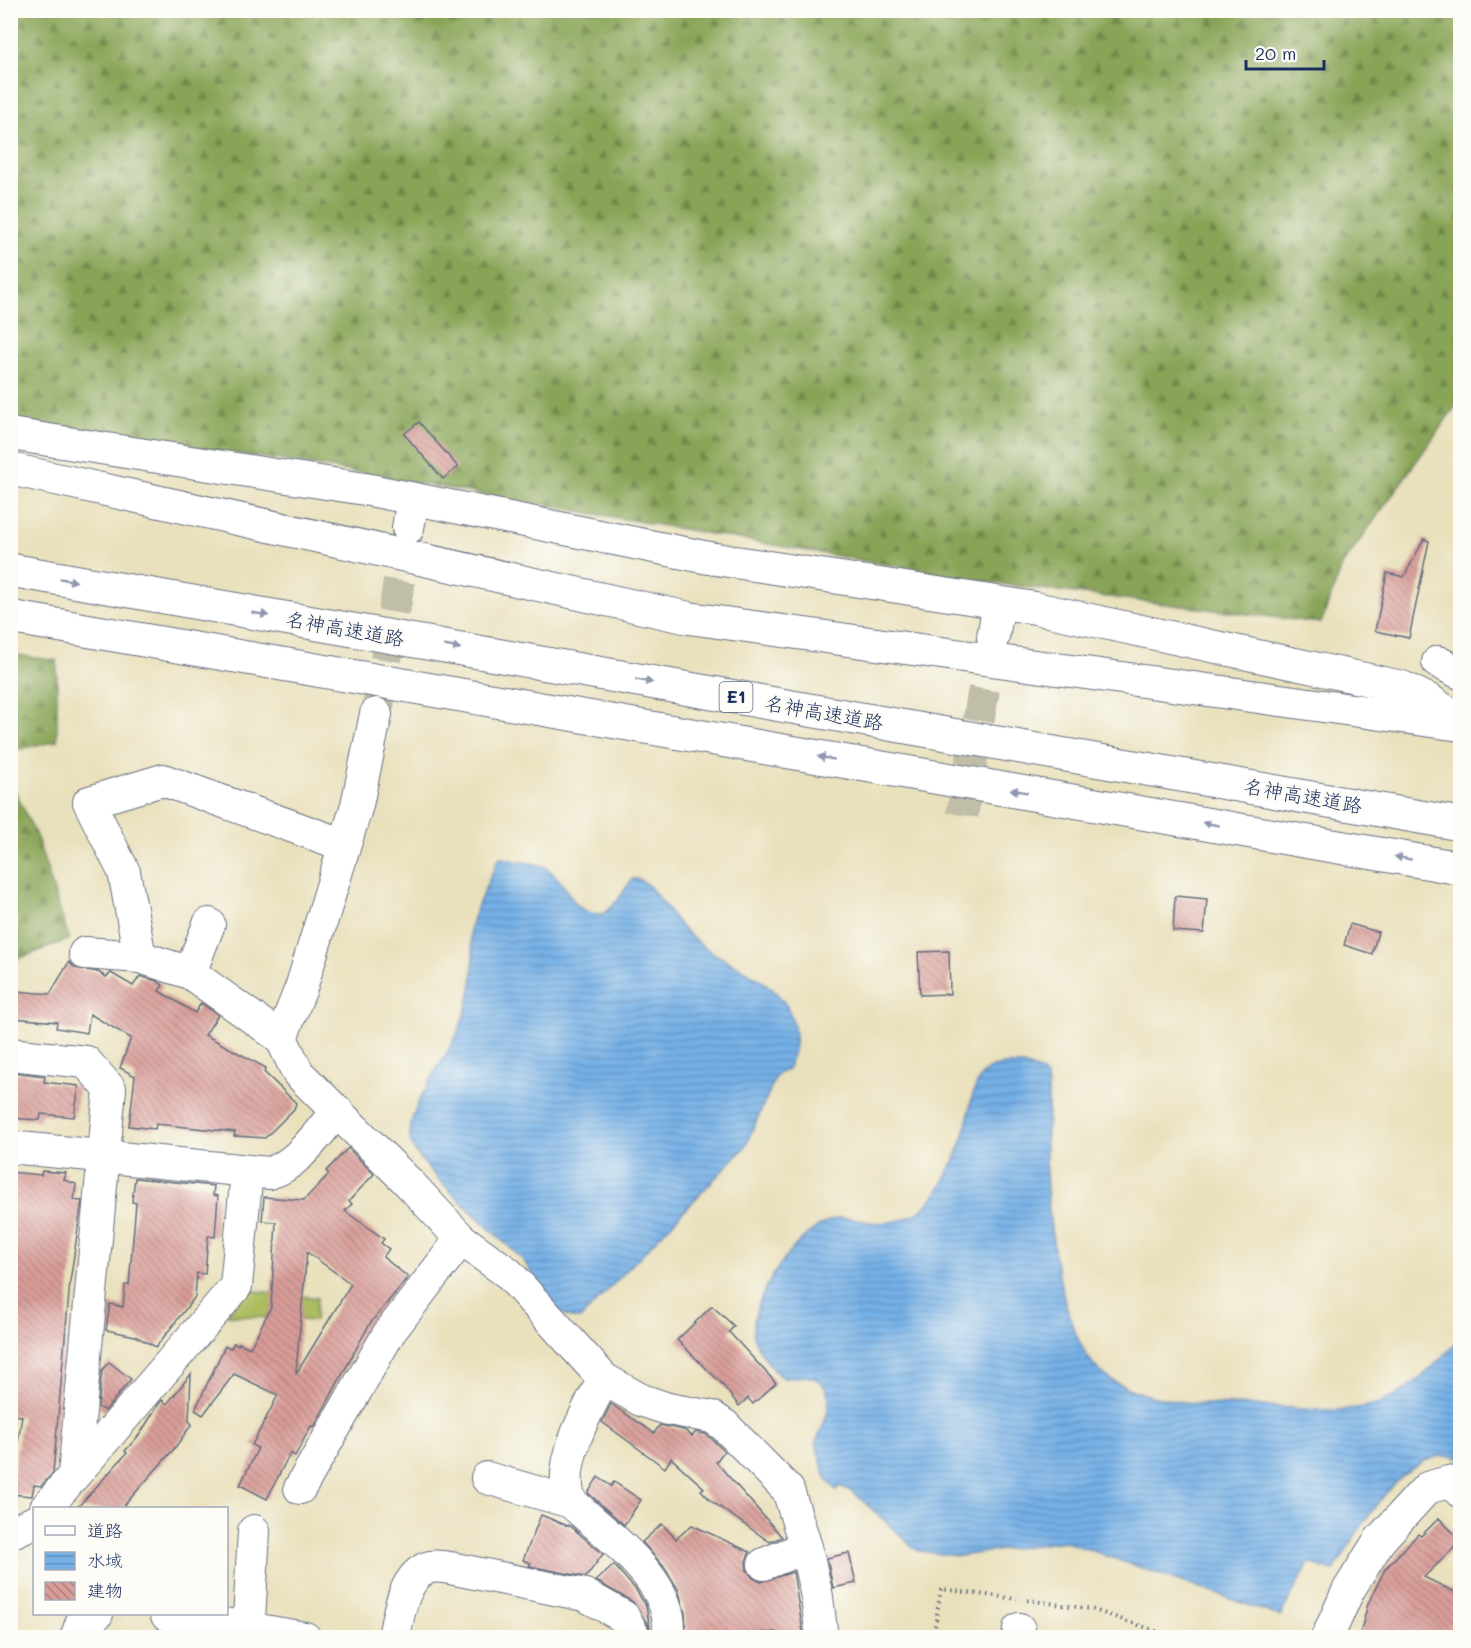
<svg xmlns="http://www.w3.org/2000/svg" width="1471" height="1648" font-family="Mali,'Klee One',sans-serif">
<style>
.green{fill:#acbd60;stroke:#64765f;stroke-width:1.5}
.forest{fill:url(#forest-firs);stroke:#526a5a;stroke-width:1.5}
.water{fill:url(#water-rules);stroke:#4870a2;stroke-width:1.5}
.building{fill:url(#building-back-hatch);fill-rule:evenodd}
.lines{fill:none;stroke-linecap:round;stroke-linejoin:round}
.minor-tunnel{stroke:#c0bda9;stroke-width:32;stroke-dasharray:32 16;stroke-linecap:butt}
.minor-casing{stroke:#636d7f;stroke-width:34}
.highway-casing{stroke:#636d7f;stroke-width:35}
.path{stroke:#636d7f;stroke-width:4;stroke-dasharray:1.5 4.5;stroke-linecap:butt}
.minor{stroke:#fff;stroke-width:32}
.highway{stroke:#fff;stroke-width:33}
.oneway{fill:#8d97ae}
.labels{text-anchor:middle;stroke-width:6;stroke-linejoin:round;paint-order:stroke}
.shield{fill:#fdfcf7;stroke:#5f6c8c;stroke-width:1.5}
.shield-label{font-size:18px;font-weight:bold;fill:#1b2f5e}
.street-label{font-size:20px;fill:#1b2f5e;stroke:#fdfcf7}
</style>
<defs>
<pattern id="forest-firs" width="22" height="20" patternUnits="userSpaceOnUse" patternTransform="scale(1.5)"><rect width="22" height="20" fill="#89a456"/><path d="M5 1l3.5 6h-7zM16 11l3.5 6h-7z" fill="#6f864a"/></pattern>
<pattern id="water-rules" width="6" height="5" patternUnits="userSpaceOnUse" patternTransform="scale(1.5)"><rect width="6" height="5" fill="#75b0e6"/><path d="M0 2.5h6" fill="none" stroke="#5f90be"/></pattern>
<pattern id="building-back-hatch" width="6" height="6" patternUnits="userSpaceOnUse" patternTransform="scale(1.5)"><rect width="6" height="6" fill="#d99d98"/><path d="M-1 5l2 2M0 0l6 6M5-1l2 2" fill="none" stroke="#af807f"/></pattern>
</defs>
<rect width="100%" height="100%" fill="#fdfcf7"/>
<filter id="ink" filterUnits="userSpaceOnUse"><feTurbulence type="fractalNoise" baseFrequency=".0167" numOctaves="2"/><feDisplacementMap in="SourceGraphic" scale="12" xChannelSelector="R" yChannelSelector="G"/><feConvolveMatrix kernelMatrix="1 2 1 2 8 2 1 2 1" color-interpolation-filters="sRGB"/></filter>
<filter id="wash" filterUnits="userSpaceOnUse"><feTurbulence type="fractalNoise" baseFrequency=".008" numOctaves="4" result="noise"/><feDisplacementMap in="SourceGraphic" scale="24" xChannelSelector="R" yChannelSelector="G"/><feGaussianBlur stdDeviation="1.35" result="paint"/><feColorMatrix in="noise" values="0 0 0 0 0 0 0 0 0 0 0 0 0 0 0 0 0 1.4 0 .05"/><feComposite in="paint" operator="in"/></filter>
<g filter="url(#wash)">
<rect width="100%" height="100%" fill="#e9e0bc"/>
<path class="green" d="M 245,1290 L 317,1298 L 315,1321 L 227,1315 Z"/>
<g class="forest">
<path d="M 10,11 L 1460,11 L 1460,400 L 1343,564 L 1321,623 L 993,583 L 319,466 L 11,420 Z"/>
<path d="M 10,654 L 57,661 L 57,741 L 11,751 Z"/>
<path d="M 11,782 L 37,838 L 69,939 L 11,962 Z"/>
</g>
<g class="water">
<path d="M 503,858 C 517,863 536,861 548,869 C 571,885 569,915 603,914 L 618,900 L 632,879 L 639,879 L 649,886 C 665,905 681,931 701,945 C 737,971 798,984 795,1043 C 795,1051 790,1061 788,1070 L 777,1074 L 745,1147 L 580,1319 C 546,1319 540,1276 520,1257 C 499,1237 417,1165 411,1143 C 403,1110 445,1062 458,1032 C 469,1005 475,982 473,953 C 472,946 470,938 470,931 C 470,917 492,875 498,859 Z"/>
<path d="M 1023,1065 L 1039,1071 L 1047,1078 C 1051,1109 1044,1141 1046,1173 C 1049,1224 1061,1347 1107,1377 C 1150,1406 1211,1404 1261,1406 C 1304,1408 1356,1418 1395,1396 C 1419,1383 1441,1358 1460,1339 L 1460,1458 C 1408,1440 1355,1534 1334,1571 L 1309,1563 L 1280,1616 L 1064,1541 L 959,1556 L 918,1551 L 853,1492 L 840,1486 L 836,1490 L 827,1480 L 815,1443 C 825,1424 842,1388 811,1377 C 801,1374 793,1379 784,1378 C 776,1377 757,1347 754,1339 C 753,1334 753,1325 754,1321 C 760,1285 803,1222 841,1218 C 848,1217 856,1220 863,1221 C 884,1225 911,1222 927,1205 C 942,1188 956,1160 963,1138 C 970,1118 969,1090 984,1073 C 993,1063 1011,1065 1023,1065 Z"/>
</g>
<g id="blocks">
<g class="building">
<path d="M 419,422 L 458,467 L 443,479 L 404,434 Z"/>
<path d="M 1424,539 L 1429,541 L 1409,638 L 1375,631 L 1387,573 L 1404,577 Z"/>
<path d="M 1175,896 L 1207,899 L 1204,933 L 1173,931 Z"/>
<path d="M 1350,924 L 1378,932 L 1372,954 L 1344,945 Z"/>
<path d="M 949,951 L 950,994 L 920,995 L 918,952 Z"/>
<path d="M 69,962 L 75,968 L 98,972 L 106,977 L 111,973 L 133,986 L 140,976 L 157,981 L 163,985 L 159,991 L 195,1013 L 201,1003 L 218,1015 L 205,1035 L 266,1068 L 264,1072 L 296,1103 L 294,1109 L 265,1138 L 234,1136 L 235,1132 L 156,1124 L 155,1129 L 129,1126 L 135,1076 L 120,1068 L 131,1038 L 90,1014 L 87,1033 L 56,1028 L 57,1022 L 13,1018 L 16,991 L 50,994 Z"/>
<path d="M 13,1072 L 45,1076 L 44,1082 L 79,1086 L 74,1117 L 41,1114 L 40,1120 L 10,1118 Z"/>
<path d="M 348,1148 L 374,1174 L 349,1201 L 352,1204 L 345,1211 L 384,1239 L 381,1243 L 389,1249 L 383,1257 L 408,1277 L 369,1325 L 314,1427 L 311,1426 L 295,1456 L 290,1453 L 267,1499 L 240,1485 L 258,1448 L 252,1445 L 278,1395 L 234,1374 L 203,1415 L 195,1410 L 225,1346 L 231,1348 L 234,1343 L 238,1345 L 239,1343 L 250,1348 L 271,1307 L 276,1222 L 262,1221 L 264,1197 L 304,1200 L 329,1174 L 326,1171 ZM 307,1252 L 351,1284 L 296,1374 L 297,1359 Z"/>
<path d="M 42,1171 L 66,1173 L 64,1180 L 76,1184 L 74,1200 L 82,1201 L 70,1282 L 53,1473 L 41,1486 L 34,1485 L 32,1496 L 10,1494 L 22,1416 L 10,1415 L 10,1172 L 41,1175 Z"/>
<path d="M 135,1178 L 214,1186 L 213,1195 L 218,1196 L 215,1237 L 208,1236 L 205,1274 L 197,1273 L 195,1297 L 156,1347 L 135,1336 L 106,1330 L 110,1304 L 123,1307 L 125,1285 L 129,1285 L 136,1203 L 132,1202 Z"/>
<path d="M 712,1306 L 734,1326 L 729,1332 L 776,1383 L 753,1404 L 748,1398 L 739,1406 L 721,1383 L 677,1340 Z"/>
<path d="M 109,1362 L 131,1379 L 105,1411 L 98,1407 L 102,1370 Z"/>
<path d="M 191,1374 L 189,1421 L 192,1424 L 174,1449 L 121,1509 L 76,1509 L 127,1453 L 125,1451 L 140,1434 L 158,1405 L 162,1400 L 167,1404 Z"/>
<path d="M 611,1404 L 654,1433 L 660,1425 L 684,1430 L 692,1436 L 696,1432 L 705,1434 L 712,1439 L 724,1451 L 716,1462 L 782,1537 L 770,1542 L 711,1501 L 701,1490 L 704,1488 L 671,1458 L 665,1468 L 602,1422 Z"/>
<path d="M 598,1477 L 611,1486 L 614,1482 L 641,1500 L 624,1525 L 588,1493 Z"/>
<path d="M 541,1515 L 568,1526 L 569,1525 L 603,1554 L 586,1577 L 529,1566 L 531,1563 L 523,1560 Z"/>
<path d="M 1439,1518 L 1461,1541 L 1424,1577 L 1461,1595 L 1461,1638 L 1359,1638 L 1368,1604 L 1385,1569 L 1418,1534 L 1421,1536 Z"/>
<path d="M 662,1524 L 676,1539 L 692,1525 L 750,1552 L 746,1561 L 747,1570 L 753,1578 L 761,1582 L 793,1572 L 804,1638 L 777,1638 L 776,1632 L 686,1638 L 685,1613 L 678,1589 L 665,1568 L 642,1542 Z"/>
<path d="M 849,1553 L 856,1583 L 833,1588 L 827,1558 Z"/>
<path d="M 614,1565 L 636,1590 L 646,1606 L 650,1628 L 633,1602 L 596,1581 Z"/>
</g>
</g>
</g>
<g filter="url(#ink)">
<use href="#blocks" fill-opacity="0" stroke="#636d7f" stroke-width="1.5"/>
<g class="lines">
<g class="minor-tunnel">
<path d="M 378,707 L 408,529"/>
<path d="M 962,815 L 993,637"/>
</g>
<g class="minor-casing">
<g id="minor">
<path d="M 10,434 L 365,489 L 709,558 L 1035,608 L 1402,687 L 1431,701 L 1460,722"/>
<path d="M 10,469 L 689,618 L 1460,725"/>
<path d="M 408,528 L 413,499"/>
<path d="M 993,637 L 999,603"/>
<path d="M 1438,662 L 1460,673"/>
<path d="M 376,714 L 357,805 L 301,988 L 281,1038 L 298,1073 L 410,1184 L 461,1239 L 508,1273 L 604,1379 L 641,1400 L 668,1409 L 712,1417 L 724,1425 L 788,1490 L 806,1547 L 817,1597 L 822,1638"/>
<path d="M 85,953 L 140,957 L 190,973 L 281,1038"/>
<path d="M 140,957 L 124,872 L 89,802 L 163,780 L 344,845"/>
<path d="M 190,973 L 209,924"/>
<path d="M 10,1054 L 86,1062 L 110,1089 L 74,1475"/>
<path d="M 10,1147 L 269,1173 C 297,1166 318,1133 337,1111"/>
<path d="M 604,1379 C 587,1410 555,1467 571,1502 C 607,1536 678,1583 668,1638"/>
<path d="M 487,1478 L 571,1502"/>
<path d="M 300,1488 L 389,1333 L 461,1239"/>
<path d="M 46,1508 L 236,1286 L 247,1172"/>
<path d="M 10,1533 L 34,1522"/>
<path d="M 764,1564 L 806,1547"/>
<path d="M 166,1614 L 305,1638"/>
<path d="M 76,1638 L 82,1621 L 97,1614"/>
<path d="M 248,1638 L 254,1531"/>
<path d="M 394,1638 C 398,1615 404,1574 430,1567 C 436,1566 444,1567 450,1568 L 585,1595 L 624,1617 L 635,1638"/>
<path d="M 1018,1638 L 1019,1629"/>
<path d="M 1327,1638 L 1348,1591 L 1379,1541 L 1427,1488 L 1448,1482 L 1460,1491"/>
</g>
</g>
<g class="highway-casing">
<g id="highway">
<path d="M 10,570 L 1460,824"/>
<path d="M 10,617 L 1460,868"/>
</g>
</g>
<g class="path">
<path d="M 1027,1600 L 1091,1609 L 1177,1638"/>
<path d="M 933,1638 L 941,1589 L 1017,1599"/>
</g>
<use href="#minor" class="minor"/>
<use href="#highway" class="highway"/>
</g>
<defs><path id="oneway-solid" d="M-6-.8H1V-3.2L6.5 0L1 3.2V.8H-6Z" transform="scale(1.5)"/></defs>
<g class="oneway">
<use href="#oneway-solid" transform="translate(68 580) rotate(10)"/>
<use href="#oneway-solid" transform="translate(260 614) rotate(10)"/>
<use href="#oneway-solid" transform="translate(452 647) rotate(10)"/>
<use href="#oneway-solid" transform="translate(644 681) rotate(10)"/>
<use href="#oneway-solid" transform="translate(826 758) rotate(-170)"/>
<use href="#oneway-solid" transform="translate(1019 791) rotate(-170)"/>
<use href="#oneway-solid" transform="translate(1211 824) rotate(-170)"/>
<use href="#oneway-solid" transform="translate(1403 858) rotate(-170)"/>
</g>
</g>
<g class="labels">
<rect class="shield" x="719.5" y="682" width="33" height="30" rx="4.5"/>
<g class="shield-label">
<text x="736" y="703">E1</text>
</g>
<g class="street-label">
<text transform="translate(345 629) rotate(10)" y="7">名神高速道路</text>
<text transform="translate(824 713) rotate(10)" y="7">名神高速道路</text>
<text transform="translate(1303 796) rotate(10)" y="7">名神高速道路</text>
</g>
</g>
<rect width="1471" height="1648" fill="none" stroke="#fdfcf7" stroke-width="36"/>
<rect x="33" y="1507" width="195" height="108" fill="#fdfcf7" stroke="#a3aaba" stroke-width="1.5"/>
<rect x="45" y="1526" width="30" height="9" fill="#ffffff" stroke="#a3aaba" stroke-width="1.5"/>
<text x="87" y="1537" font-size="18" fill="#1b2f5e">道路</text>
<rect x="45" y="1552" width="30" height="18" fill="url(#water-rules)" stroke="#a3aaba" stroke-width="1.5"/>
<text x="87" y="1567" font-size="18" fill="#1b2f5e">水域</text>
<rect x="45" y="1582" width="30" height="18" fill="url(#building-back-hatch)" stroke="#a3aaba" stroke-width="1.5"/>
<text x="87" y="1597" font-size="18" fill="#1b2f5e">建物</text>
<path d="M1246 60v9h78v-9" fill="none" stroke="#1b2f5e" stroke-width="3"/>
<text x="1255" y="60" font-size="18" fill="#1b2f5e" stroke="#fdfcf7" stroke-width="4.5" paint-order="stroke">20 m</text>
</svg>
